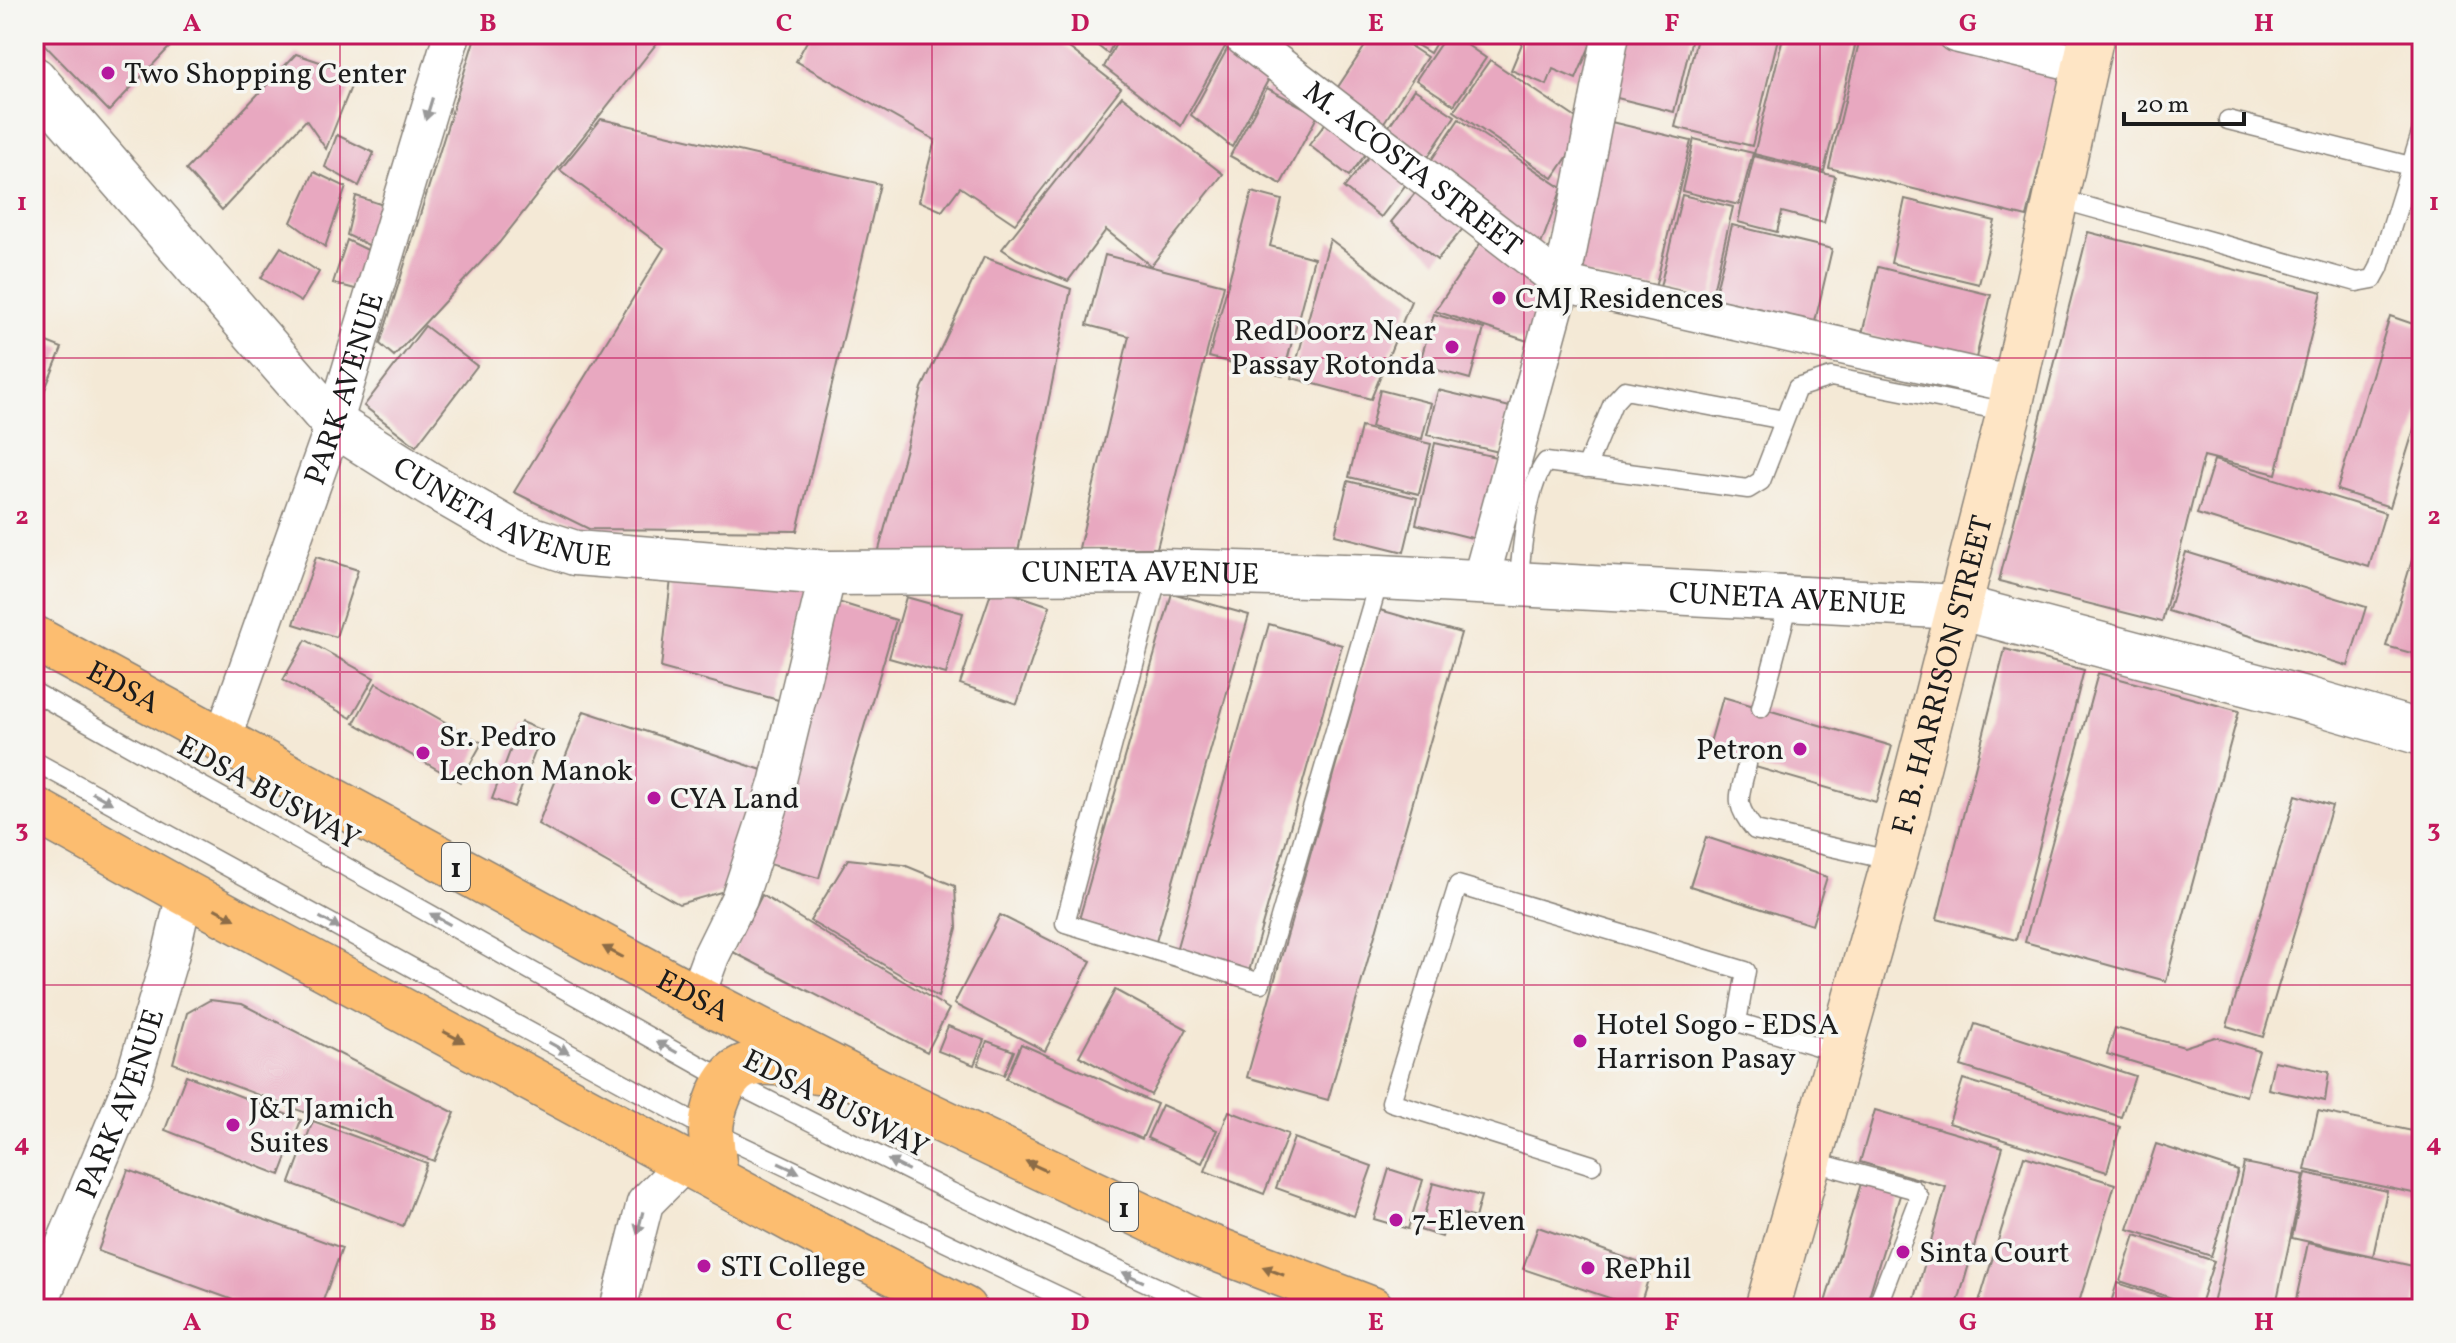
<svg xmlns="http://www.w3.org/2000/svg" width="2456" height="1343" font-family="Vollkorn,serif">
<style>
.building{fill:#e8a8c0}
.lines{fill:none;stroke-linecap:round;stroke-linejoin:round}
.service-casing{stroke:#888279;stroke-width:21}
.minor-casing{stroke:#888279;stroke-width:39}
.tertiary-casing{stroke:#888279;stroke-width:47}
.secondary-casing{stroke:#888279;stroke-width:47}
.trunk-casing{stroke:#888279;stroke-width:47}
.service{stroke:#fff;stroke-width:18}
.minor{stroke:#fff;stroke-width:36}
.tertiary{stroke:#fff;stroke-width:44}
.secondary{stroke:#fee5c5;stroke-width:44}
.trunk{stroke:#fcbd6f;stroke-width:44}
.oneway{fill:#999}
.oneway2{fill:#8c6c46}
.grid{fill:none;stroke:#c2185b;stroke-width:2;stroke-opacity:0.55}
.poi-dot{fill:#b5179e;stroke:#f6f6f2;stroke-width:3}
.labels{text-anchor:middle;stroke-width:7;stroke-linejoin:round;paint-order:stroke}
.shield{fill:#f6f6f2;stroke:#5d5d5c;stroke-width:2}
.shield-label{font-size:28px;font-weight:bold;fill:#1c1c1c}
.poi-label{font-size:30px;fill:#1c1c1c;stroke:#f6f6f2;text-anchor:start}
.street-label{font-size:30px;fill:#1c1c1c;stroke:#f6f6f2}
.neatline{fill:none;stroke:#c2185b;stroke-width:3}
.grid-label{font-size:26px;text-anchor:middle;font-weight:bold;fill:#c2185b}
</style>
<rect width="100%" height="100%" fill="#f6f6f2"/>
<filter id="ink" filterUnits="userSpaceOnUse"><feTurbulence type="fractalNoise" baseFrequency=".0125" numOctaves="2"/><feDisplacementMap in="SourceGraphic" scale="16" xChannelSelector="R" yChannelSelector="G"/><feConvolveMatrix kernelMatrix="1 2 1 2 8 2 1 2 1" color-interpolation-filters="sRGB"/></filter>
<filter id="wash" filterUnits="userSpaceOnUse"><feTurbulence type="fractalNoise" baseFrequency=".006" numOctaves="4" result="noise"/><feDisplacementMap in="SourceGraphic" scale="32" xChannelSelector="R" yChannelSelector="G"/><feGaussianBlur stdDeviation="1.8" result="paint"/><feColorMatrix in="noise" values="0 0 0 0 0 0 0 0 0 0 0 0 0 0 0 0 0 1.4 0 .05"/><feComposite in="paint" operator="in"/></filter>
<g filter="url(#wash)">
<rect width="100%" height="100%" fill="#f4e9d6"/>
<g id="blocks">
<g class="building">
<path d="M 34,34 L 182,34 L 109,111 Z"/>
<path d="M 476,34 L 664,34 L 499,243 L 394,356 L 380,344 Z"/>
<path d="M 811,34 L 1051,34 L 1121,88 L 1015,224 L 960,187 L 942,211 L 919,201 L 935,140 L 796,61 Z"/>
<path d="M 1083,34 L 1118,34 L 1108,54 Z"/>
<path d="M 1121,34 L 1224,34 L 1230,38 L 1181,126 L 1104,67 Z"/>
<path d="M 1373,34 L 1392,34 L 1427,57 L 1383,124 L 1334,93 Z"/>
<path d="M 1399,34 L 1441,34 L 1430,53 Z"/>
<path d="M 1447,34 L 1451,34 L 1486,58 L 1454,105 L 1416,80 Z"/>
<path d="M 1526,34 L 1595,34 L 1576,79 L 1553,69 L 1547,85 L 1511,70 Z"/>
<path d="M 1620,34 L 1693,34 L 1674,112 L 1605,95 Z"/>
<path d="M 1698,34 L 1779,34 L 1752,146 L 1675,127 Z"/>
<path d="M 1784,34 L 1858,34 L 1824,171 L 1754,154 Z"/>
<path d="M 1861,34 L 1908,34 L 2063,72 L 2027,217 L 1829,168 Z"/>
<path d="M 1231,42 L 1272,73 L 1232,147 L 1191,115 Z"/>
<path d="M 296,54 L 356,74 L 326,149 L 306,120 L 222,210 L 186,170 Z"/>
<path d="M 1490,60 L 1588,126 L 1553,178 L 1454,111 Z"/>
<path d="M 1267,88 L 1318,115 L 1281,184 L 1230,156 Z"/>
<path d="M 1414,89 L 1455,116 L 1424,163 L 1383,135 Z"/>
<path d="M 1122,96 L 1223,174 L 1151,266 L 1106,230 L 1068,281 L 1017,259 L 1002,249 Z"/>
<path d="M 1331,116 L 1371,147 L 1349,176 L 1309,145 Z"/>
<path d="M 601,119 L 880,184 L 797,531 L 589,529 L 514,492 L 664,248 L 560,170 Z"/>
<path d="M 1459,119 L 1562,188 L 1537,255 L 1426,168 Z"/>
<path d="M 1607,121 L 1691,141 L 1654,292 L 1571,271 Z"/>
<path d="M 337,135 L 374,153 L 359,186 L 325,167 Z"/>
<path d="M 1694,139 L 1753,153 L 1739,205 L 1682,191 Z"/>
<path d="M 1373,151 L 1410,179 L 1381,217 L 1344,188 Z"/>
<path d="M 1754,156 L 1835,176 L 1824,223 L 1782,212 L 1777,232 L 1738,222 Z"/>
<path d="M 314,172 L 346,187 L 325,247 L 291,222 Z"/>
<path d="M 1420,187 L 1466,225 L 1437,260 L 1391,222 Z"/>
<path d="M 1252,192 L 1282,200 L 1270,246 L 1314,258 L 1283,376 L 1209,357 Z"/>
<path d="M 1682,195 L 1733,207 L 1711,299 L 1660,287 Z"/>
<path d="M 356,196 L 392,208 L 381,251 L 347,235 Z"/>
<path d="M 1905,199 L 1995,221 L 1979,284 L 1891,263 Z"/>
<path d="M 1732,225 L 1832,249 L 1814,326 L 1713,302 Z"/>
<path d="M 1489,230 L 1559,285 L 1543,346 L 1435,311 Z"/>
<path d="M 2088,232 L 2322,292 L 2276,474 L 2204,456 L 2162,622 L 1999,581 Z"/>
<path d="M 1330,239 L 1411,301 L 1371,399 L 1292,378 Z"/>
<path d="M 347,240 L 380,256 L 366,292 L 333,283 Z"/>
<path d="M 281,247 L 319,272 L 301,302 L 261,278 Z"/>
<path d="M 1105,255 L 1224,285 L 1157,548 L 1079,548 L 1129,336 L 1087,325 Z"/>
<path d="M 984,257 L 1071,289 L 1017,557 L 876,561 L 922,388 Z"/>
<path d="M 1878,267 L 1991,295 L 1975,362 L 1862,334 Z"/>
<path d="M 1434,314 L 1484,329 L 1470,379 L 1419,365 Z"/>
<path d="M 2390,316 L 2422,327 L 2422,403 L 2390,507 L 2337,490 Z"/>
<path d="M 425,326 L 477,366 L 416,446 L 364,406 Z"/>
<path d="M 34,337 L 62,348 L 34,416 Z"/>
<path d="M 1380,390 L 1431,403 L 1422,439 L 1371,427 Z"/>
<path d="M 1438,390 L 1510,407 L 1499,452 L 1427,435 Z"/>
<path d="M 1361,427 L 1431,444 L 1419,494 L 1349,477 Z"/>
<path d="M 1435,443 L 1500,458 L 1480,540 L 1416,524 Z"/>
<path d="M 2214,460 L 2385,513 L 2369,567 L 2197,514 Z"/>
<path d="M 1348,481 L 1417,498 L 1404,552 L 1335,535 Z"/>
<path d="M 2422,527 L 2422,656 L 2386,646 Z"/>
<path d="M 2186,552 L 2366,607 L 2348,666 L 2168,611 Z"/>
<path d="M 316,557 L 358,570 L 336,637 L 294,624 Z"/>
<path d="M 672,570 L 809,581 L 782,701 L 661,668 Z"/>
<path d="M 993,587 L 1050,606 L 1017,704 L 960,684 Z"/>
<path d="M 1172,593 L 1249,615 L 1155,945 L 1078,923 Z"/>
<path d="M 906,597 L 963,613 L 946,674 L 889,658 Z"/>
<path d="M 838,602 L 896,620 L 819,878 L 762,862 Z"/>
<path d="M 1380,610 L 1461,633 L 1328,1100 L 1247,1077 Z"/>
<path d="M 1269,624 L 1342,645 L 1248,975 L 1175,954 Z"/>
<path d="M 306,640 L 374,678 L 351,718 L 283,680 Z"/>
<path d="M 2005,649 L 2084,670 L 2016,940 L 1937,919 Z"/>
<path d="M 2098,673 L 2239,711 L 2166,981 L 2025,942 Z"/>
<path d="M 376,683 L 482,743 L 460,782 L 354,723 Z"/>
<path d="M 1723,697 L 1892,746 L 1876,802 L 1707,753 Z"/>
<path d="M 584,711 L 765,771 L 735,888 L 679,904 L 538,824 Z"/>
<path d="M 521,722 L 543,731 L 514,807 L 492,799 Z"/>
<path d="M 2296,795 L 2332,806 L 2263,1037 L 2227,1026 Z"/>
<path d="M 1706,837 L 1827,877 L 1812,925 L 1690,886 Z"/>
<path d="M 848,859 L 904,865 L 955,886 L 957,928 L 938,997 L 810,921 Z"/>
<path d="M 762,895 L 949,1009 L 927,1052 L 733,952 Z"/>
<path d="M 1000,915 L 1091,961 L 1045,1051 L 954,1004 Z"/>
<path d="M 1115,990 L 1187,1029 L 1151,1095 L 1079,1056 Z"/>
<path d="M 210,1000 L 242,1004 L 455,1113 L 434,1161 L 173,1063 L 187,1013 Z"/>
<path d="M 1975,1024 L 2135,1076 L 2121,1117 L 1961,1066 Z"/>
<path d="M 948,1026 L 984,1040 L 974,1065 L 938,1051 Z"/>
<path d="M 2115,1028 L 2184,1047 L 2215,1037 L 2259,1051 L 2246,1096 L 2107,1054 Z"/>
<path d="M 987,1041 L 1014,1051 L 1004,1075 L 978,1065 Z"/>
<path d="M 1021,1044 L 1157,1104 L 1142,1139 L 1006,1079 Z"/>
<path d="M 2274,1061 L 2329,1072 L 2325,1101 L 2268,1089 Z"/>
<path d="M 186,1075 L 301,1120 L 280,1175 L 165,1130 Z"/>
<path d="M 1963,1079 L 2120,1127 L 2107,1172 L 1949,1123 Z"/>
<path d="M 1162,1105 L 1217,1130 L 1202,1163 L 1147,1138 Z"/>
<path d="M 1875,1110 L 2003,1147 L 1956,1309 L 1912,1309 L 1946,1187 L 1860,1162 Z"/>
<path d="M 1229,1111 L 1288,1134 L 1264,1194 L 1205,1171 Z"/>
<path d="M 2318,1111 L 2422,1133 L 2422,1195 L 2305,1170 Z"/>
<path d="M 313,1121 L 427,1163 L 403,1226 L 290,1183 Z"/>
<path d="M 1294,1138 L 1372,1166 L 1354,1216 L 1276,1188 Z"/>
<path d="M 2156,1144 L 2238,1171 L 2211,1256 L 2128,1229 Z"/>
<path d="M 2024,1156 L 2115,1184 L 2077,1309 L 1977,1309 Z"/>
<path d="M 2244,1163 L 2304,1175 L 2275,1309 L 2212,1309 Z"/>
<path d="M 1389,1169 L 1423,1180 L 1408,1229 L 1374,1219 Z"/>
<path d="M 128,1170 L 342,1248 L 320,1309 L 258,1309 L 98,1251 Z"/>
<path d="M 2306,1173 L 2387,1191 L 2373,1256 L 2292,1238 Z"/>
<path d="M 1862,1180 L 1901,1192 L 1865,1309 L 1823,1309 Z"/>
<path d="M 1433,1183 L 1481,1196 L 1475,1218 L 1450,1210 L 1442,1237 L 1420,1230 Z"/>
<path d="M 1538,1227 L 1652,1267 L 1639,1308 L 1523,1269 Z"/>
<path d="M 2135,1235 L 2214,1261 L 2199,1307 L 2120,1281 Z"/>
<path d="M 2308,1243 L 2422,1268 L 2414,1309 L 2294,1309 Z"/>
<path d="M 2117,1283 L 2195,1308 L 2194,1309 L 2109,1309 Z"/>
</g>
</g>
</g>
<g filter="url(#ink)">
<use href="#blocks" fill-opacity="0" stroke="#888279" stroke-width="2"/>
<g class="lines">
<g class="service-casing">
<g id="service">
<path d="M 2228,120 L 2410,166"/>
<path d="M 2056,198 L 2357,282 L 2373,279 L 2379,268 L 2422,130"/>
<path d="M 1586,468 L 1613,403 L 1625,390 L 1784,420"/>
<path d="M 1159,571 L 1065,923 L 1261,983 L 1380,577"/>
<path d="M 1518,584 C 1522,551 1526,487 1546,462 L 1748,489 L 1761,481 L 1797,388 L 1831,377 L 2009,412"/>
<path d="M 34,692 L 708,1070 L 951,1192 L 1204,1309"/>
<path d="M 1761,708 L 1790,599"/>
<path d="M 34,761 L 711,1131 L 1086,1309"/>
<path d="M 1747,764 C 1740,797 1732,802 1755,830 L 1894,861"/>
<path d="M 1811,1161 L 1913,1189 L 1919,1197 L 1876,1309"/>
<path d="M 1592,1165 L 1391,1102 L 1458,885 L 1746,971 L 1737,1022 L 1840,1053"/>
</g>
</g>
<g class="minor-casing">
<g id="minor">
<path id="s1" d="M 1239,34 L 1562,283 L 2015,385"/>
<path d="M 1955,34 L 2085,65"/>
<path d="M 1480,582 L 1562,283 L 1611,34"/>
<path id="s2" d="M 222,740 L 334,424 L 452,34"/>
<path d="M 696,997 L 711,956 L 739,899 L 777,784 L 828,573"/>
<path id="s3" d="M 37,1309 L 133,1080 L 170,957 L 185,893"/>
<path d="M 618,1309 L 645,1203 L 686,1162"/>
</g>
</g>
<g class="tertiary-casing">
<g id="tertiary">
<path id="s4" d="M 34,79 L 334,424 L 429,484 L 514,533 L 575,553 L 828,573 L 1159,571 L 1380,577 L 1959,607 L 2305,699 L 2422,733"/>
</g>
</g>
<g class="secondary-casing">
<g id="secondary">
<path id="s5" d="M 1767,1309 L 1894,861 L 2009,412 L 2092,34"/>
</g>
</g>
<g class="trunk-casing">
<g id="trunk">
<path id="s6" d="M 34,638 L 696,997 L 881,1092 L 1198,1242 L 1372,1309"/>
<path d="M 34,809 L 185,893 L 814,1232 L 964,1309"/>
<path d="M 716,1177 C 714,1163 712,1148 711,1133 C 711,1112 722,1077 743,1067 C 763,1058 798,1065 817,1072"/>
</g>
</g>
<use href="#service" class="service"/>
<use href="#minor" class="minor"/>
<use href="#tertiary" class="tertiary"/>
<use href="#secondary" class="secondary"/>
<use href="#trunk" class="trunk"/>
</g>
<defs><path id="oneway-solid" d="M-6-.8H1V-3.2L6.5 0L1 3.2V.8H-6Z" transform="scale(2)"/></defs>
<g class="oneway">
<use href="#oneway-solid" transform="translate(429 109) rotate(107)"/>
<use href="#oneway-solid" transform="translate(102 798) rotate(29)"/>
<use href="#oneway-solid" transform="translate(440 919) rotate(-151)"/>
<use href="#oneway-solid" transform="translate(330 923) rotate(29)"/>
<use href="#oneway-solid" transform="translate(667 1047) rotate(-151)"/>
<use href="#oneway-solid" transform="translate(559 1048) rotate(29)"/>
<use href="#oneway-solid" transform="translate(898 1165) rotate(-153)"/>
<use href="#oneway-solid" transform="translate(789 1168) rotate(25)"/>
<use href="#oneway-solid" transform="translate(640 1223) rotate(104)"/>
<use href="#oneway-solid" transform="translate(1133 1277) rotate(-155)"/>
</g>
<g class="oneway2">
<use href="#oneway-solid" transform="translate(225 914) rotate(28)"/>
<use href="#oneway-solid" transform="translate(613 952) rotate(-152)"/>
<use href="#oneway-solid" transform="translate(454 1037) rotate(28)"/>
<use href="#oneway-solid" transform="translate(1036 1166) rotate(-155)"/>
<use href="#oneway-solid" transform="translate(1273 1271) rotate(-159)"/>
</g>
</g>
<path class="grid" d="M 340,34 L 340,1309M 636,34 L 636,1309M 932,34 L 932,1309M 1228,34 L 1228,1309M 1524,34 L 1524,1309M 1820,34 L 1820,1309M 2116,34 L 2116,1309M 34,358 L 2422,358M 34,672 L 2422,672M 34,985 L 2422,985"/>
<g class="poi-dot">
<circle cx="108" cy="73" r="8"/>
<circle cx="1499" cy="298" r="8"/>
<circle cx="1452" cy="347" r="8"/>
<circle cx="1800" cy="749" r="8"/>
<circle cx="423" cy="753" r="8"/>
<circle cx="654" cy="798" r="8"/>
<circle cx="1580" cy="1041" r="8"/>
<circle cx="233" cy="1125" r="8"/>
<circle cx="1396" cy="1220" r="8"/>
<circle cx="1903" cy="1252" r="8"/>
<circle cx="704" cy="1266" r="8"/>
<circle cx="1588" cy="1268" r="8"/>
</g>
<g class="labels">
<g class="shield">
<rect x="442" y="843" width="28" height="48" rx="6"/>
<rect x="1110" y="1183" width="28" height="48" rx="6"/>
</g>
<g class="shield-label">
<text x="456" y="877">1</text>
<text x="1124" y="1217">1</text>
</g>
<g class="poi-label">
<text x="124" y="83">Two Shopping Center</text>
<text x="1515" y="308">CMJ Residences</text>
<text x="1436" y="340" text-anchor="end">RedDoorz Near<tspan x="1436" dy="34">Passay Rotonda</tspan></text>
<text x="439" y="746">Sr. Pedro<tspan x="439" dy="34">Lechon Manok</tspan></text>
<text x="1784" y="759" text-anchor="end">Petron</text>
<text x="670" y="808">CYA Land</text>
<text x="1596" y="1034">Hotel Sogo - EDSA<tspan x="1596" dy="34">Harrison Pasay</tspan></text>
<text x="249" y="1118">J&amp;T Jamich<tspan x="249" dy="34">Suites</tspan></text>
<text x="1412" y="1230">7-Eleven</text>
<text x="1919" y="1262">Sinta Court</text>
<text x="720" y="1276">STI College</text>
<text x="1604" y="1278">RePhil</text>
</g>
<g class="street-label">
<text dy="10" stroke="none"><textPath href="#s1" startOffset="220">M. ACOSTA STREET</textPath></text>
<text dy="10" stroke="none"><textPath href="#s2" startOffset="372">PARK AVENUE</textPath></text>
<text dy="10" stroke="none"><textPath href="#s4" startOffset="650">CUNETA AVENUE</textPath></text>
<text dy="10" stroke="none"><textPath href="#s4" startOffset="1298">CUNETA AVENUE</textPath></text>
<text dy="10" stroke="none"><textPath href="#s4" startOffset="1946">CUNETA AVENUE</textPath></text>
<text dy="10" stroke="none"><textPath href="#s5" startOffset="658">F. B. HARRISON STREET</textPath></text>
<text dy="10" stroke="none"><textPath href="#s6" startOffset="102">EDSA</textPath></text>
<text transform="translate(269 792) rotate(29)" y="10">EDSA BUSWAY</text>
<text dy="10" stroke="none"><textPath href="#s6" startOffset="750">EDSA</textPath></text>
<text dy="10" stroke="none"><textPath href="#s3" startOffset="222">PARK AVENUE</textPath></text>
<text transform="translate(836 1103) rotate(27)" y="10">EDSA BUSWAY</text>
</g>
</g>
<rect width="2456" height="1343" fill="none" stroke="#f6f6f2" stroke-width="88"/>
<path d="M2124 112v12h120v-12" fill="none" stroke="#1c1c1c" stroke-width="4"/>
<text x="2136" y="112" font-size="24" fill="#1c1c1c" stroke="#f6f6f2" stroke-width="6" paint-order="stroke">20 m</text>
<rect x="44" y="44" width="2368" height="1255" class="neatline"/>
<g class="grid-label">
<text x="192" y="31">A</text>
<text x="488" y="31">B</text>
<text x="784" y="31">C</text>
<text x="1080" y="31">D</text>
<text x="1376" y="31">E</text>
<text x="1672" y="31">F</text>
<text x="1968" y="31">G</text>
<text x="2264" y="31">H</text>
<text x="22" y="210">1</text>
<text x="2434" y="210">1</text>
<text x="22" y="524">2</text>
<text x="2434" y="524">2</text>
<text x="22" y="837">3</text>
<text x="2434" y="837">3</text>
<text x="22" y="1151">4</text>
<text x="2434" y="1151">4</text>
<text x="192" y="1330">A</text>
<text x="488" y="1330">B</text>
<text x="784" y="1330">C</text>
<text x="1080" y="1330">D</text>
<text x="1376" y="1330">E</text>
<text x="1672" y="1330">F</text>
<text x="1968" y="1330">G</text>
<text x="2264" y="1330">H</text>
</g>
</svg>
